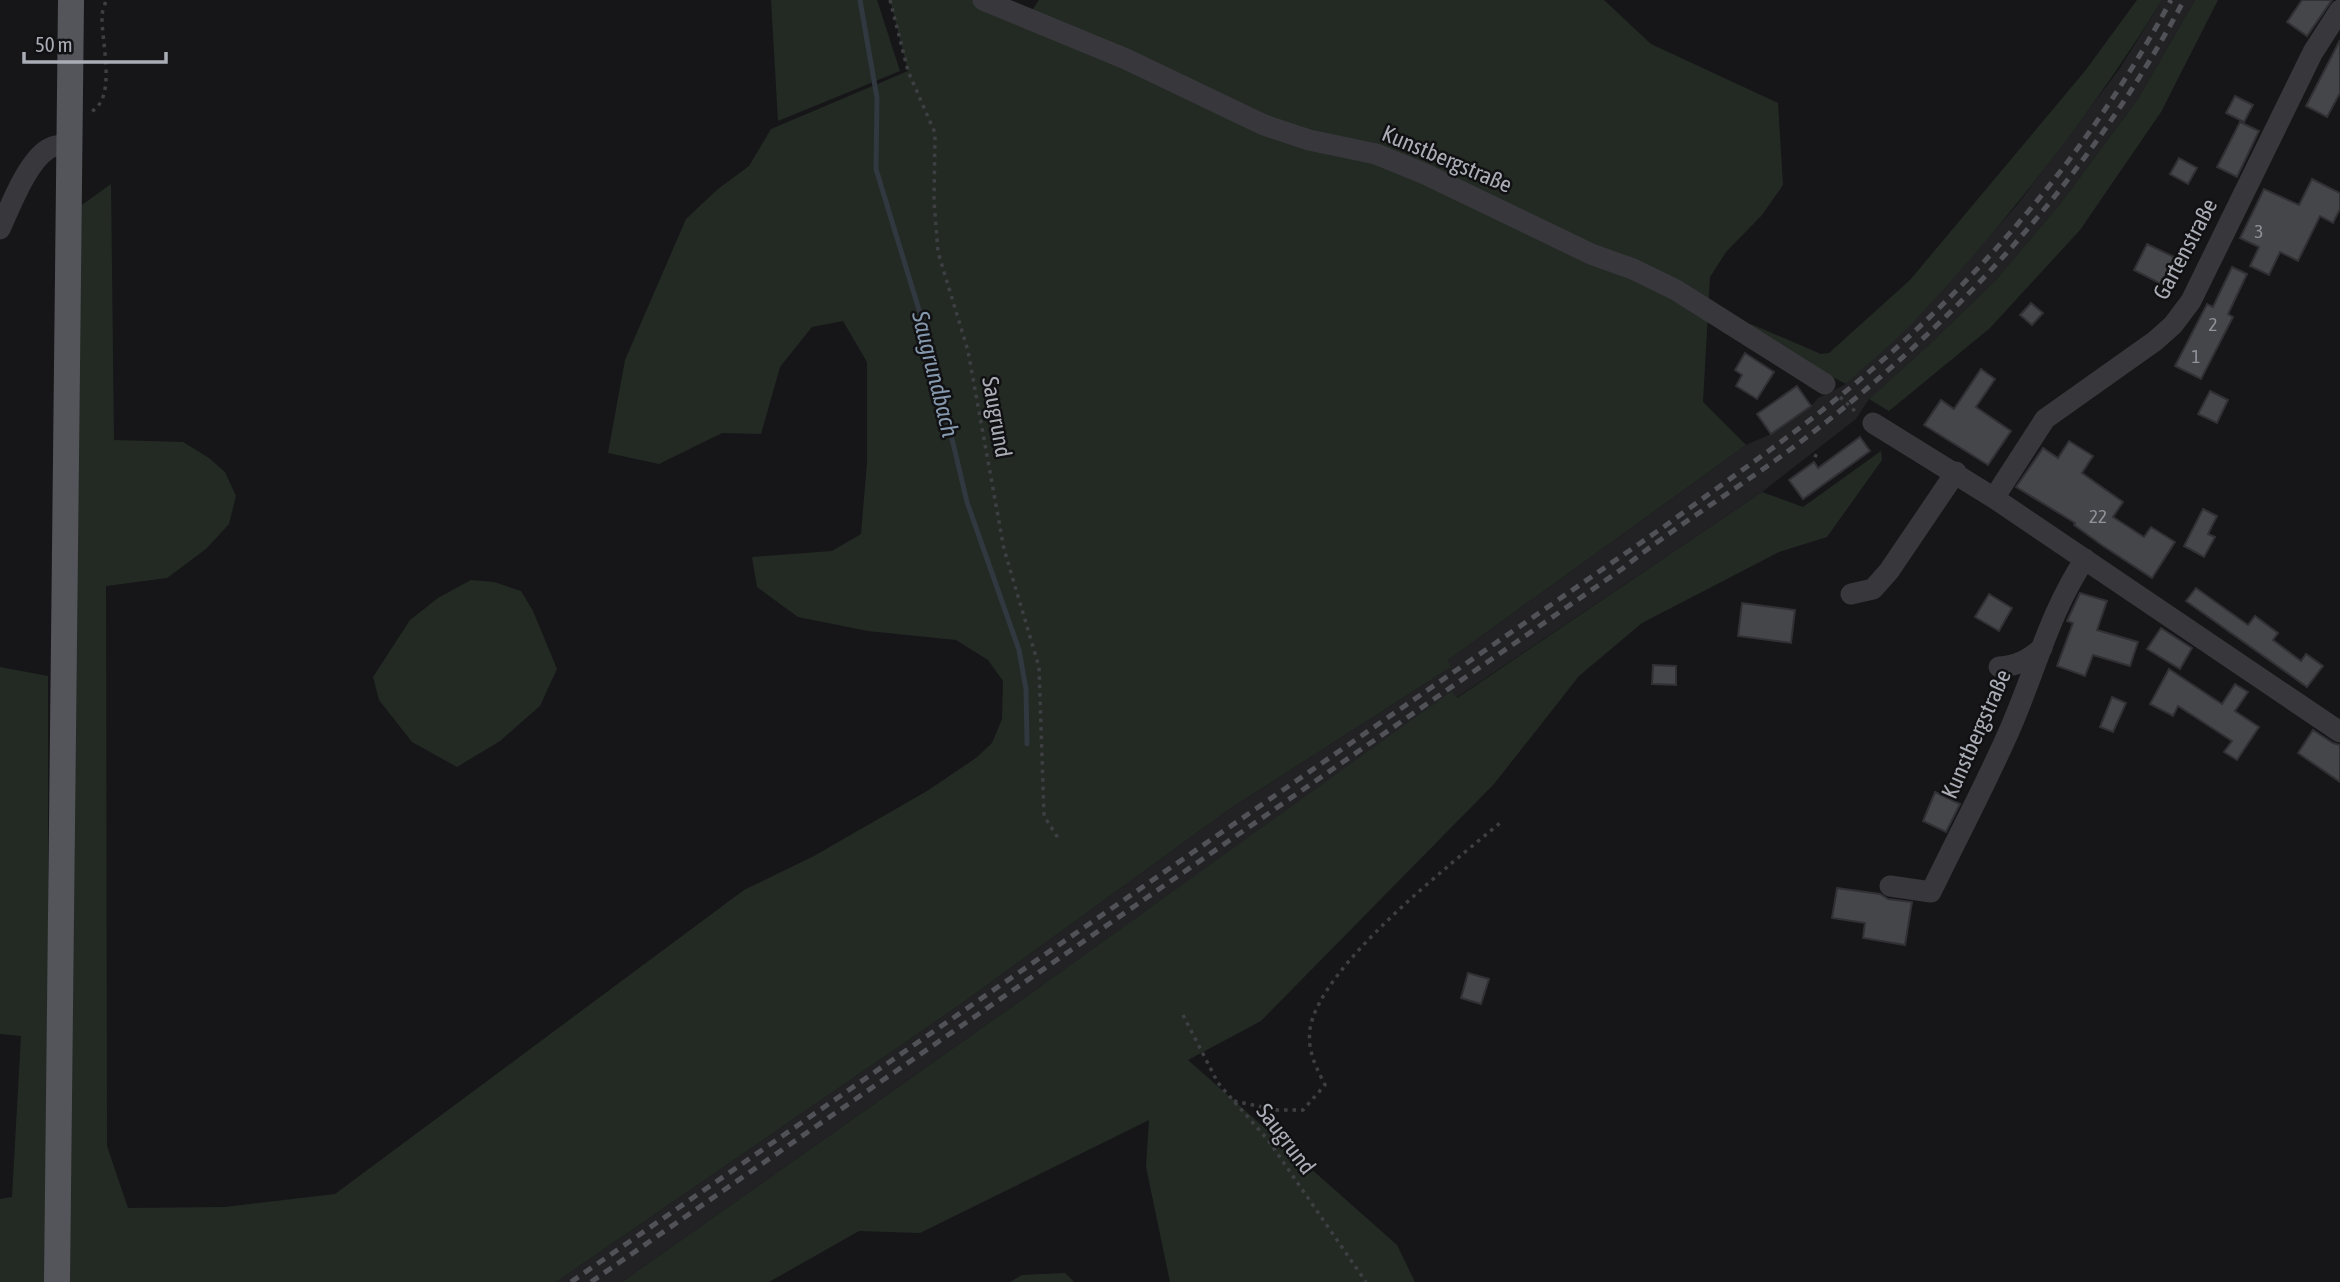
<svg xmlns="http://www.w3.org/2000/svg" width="2340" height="1282" font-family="'Asap Condensed',sans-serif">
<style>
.built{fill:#222225}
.green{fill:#232a24}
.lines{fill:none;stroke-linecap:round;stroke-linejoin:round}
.stream{stroke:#31383f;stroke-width:5}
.building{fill:#45464a;stroke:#313034;stroke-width:2}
.path{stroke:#3e3f43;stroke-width:3.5;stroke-dasharray:3.5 5;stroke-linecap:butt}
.minor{stroke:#38383c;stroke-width:21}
.major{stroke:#54555b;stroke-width:26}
.rail{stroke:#515257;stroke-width:5;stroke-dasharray:9 7;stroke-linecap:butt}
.labels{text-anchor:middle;stroke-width:5;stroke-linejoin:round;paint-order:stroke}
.number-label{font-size:19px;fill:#91939b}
.street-label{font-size:23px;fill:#aaadb6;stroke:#111113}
.water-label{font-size:24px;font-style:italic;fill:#8598ad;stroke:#111113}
</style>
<rect width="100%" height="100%" fill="#161618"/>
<path class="built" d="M 2162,0 L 2195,0 L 2138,99 L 2061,203 L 1995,281 L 1932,342 L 1869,399 L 1856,419 L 1762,492 L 1456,698 L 1452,692 L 1030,994 L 622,1282 L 556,1282 L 958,1006 L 1231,808 L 1451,667 L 1448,660 L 1746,445 L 1771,434 L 1811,406 L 1818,398 L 1846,384 L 1918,317 L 2017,205 L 2120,68 Z"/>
<g class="green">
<path d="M 771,0 L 877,0 L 900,71 L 778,121 Z"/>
<path d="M 890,0 L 983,0 L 1027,18 L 1039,0 L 1604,0 L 1651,44 L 1778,103 L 1783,185 L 1762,215 L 1726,252 L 1710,277 L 1703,402 L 1746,445 L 1448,660 L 1451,667 L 1231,808 L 958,1006 L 556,1282 L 69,1282 L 79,207 L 111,184 L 114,440 L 183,442 L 209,458 L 225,472 L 236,496 L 229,524 L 206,549 L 167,578 L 106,586 L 107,1146 L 128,1208 L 225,1207 L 335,1194 L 744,890 L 814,856 L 927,791 L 976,758 L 992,743 L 1002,719 L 1003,681 L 988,660 L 956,640 L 868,631 L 798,617 L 757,587 L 752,557 L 832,551 L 861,534 L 867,463 L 867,362 L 843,321 L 812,327 L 780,367 L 761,434 L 722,433 L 659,464 L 608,453 L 625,360 L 686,219 L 718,189 L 749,166 L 771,129 L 908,71 Z"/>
<path d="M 2137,0 L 2162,0 C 2092,113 2010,218 1920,315 C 1897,340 1871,361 1846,384 L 1747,332 L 1751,324 L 1821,354 L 1829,353 L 1910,280 L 2085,71 Z"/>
<path d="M 2195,0 L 2218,0 L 2161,112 L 2080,230 L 1990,328 L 1889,411 L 1869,399 L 1932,342 L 1995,281 L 2061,203 L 2138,99 Z"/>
<path d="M 1881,451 L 1882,460 L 1827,537 L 1779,552 L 1642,623 L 1579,676 L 1494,784 L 1261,1021 L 1188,1060 L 1397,1245 L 1415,1282 L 1170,1282 L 1146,1167 L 1149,1120 L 920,1233 L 859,1231 L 769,1282 L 622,1282 L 1030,994 L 1452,691 L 1457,698 L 1762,492 L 1803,507 Z"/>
<path d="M 471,580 L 494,582 L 521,591 L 533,611 L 557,669 L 540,706 L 500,741 L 457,767 L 412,742 L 379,700 L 373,677 L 410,620 L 438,598 Z"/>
<path d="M 0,667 L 48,676 L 48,1154 L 45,1282 L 0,1282 L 0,1199 L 12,1197 L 21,1036 L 0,1034 Z"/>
<path d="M 1065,1273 L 1074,1282 L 1010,1282 L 1022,1275 Z"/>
</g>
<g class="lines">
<path class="stream" d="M 860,0 L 877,98 L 876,169 L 930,346 L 967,502 L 1019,650 L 1026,689 L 1027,744"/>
</g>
<g class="building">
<path d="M 2302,0 L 2332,0 L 2307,36 L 2287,22 Z"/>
<path d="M 2340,40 L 2340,93 L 2327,117 L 2306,106 Z"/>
<path d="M 2235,96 L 2253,105 L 2244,122 L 2226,113 Z"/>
<path d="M 2240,122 L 2259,131 L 2237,177 L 2217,167 Z"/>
<path d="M 2179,158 L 2197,168 L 2188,184 L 2170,174 Z"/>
<path d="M 2312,179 L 2340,193 L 2340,209 L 2333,223 L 2320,216 L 2298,261 L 2280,252 L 2269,275 L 2250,266 L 2259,247 L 2240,238 L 2264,189 L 2299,205 Z"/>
<path d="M 2147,244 L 2174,257 L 2161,284 L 2134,270 Z"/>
<path d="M 2232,267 L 2247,274 L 2228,314 L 2233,317 L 2201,379 L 2175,366 L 2207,304 L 2213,307 Z"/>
<path d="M 2031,303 L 2043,313 L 2032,325 L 2020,315 Z"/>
<path d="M 1745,353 L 1774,372 L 1757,399 L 1736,386 L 1742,375 L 1735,370 Z"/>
<path d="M 1981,369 L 1995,379 L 1976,407 L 2011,431 L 1988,465 L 1924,425 L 1941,400 L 1954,409 Z"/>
<path d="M 1797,386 L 1811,406 L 1771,434 L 1757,414 Z"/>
<path d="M 2210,391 L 2228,400 L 2217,423 L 2198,414 Z"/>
<path d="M 1860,437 L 1870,451 L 1803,499 L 1789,480 L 1814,462 L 1818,468 Z"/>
<path d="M 2069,441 L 2093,456 L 2082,473 L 2123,502 L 2113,517 L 2144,537 L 2151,527 L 2175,542 L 2152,578 L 2103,546 L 2074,525 L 2075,523 L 2016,487 L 2043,448 L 2058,458 Z"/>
<path d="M 2203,509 L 2217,516 L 2208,534 L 2215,537 L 2204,557 L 2184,546 Z"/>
<path d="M 2196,588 L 2248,625 L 2255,616 L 2278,633 L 2273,640 L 2301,661 L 2306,654 L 2323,666 L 2307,687 L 2186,601 Z"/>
<path d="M 2080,593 L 2107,601 L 2097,630 L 2138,642 L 2130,666 L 2093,655 L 2085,676 L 2057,666 L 2073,623 L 2067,621 Z"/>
<path d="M 1989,594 L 2012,608 L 1999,631 L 1975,617 Z"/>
<path d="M 1742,603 L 1795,610 L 1791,643 L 1738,636 Z"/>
<path d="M 2161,628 L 2192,648 L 2180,669 L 2147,649 Z"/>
<path d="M 1653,665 L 1676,666 L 1676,685 L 1652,684 Z"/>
<path d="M 2169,669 L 2222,704 L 2235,684 L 2248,692 L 2235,711 L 2259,727 L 2237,760 L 2224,752 L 2232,741 L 2178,706 L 2173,716 L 2150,704 Z"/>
<path d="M 2112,697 L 2126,703 L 2113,732 L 2100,727 Z"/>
<path d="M 2313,730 L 2333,743 L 2340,745 L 2340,782 L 2298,753 Z"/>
<path d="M 1935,792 L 1960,804 L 1946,832 L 1923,821 Z"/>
<path d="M 1837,888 L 1880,894 L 1888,899 L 1912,902 L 1905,945 L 1863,938 L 1865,923 L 1832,918 Z"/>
<path d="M 1468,973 L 1489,979 L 1481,1004 L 1461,998 Z"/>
</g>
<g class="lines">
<g class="path">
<path d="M 890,0 L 908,71 L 935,133 L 934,201 L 938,252 L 968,351 L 1004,549 L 1039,667 L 1044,816 L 1060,841"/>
<path d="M 92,111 C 117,97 101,40 102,16 C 102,11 105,5 106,0"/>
<path d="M 1840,397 L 1857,413"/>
<path d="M 1814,455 L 1821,458"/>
<path d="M 1183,1015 L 1218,1083 L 1268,1140 L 1366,1282"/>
<path d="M 1234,1101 L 1277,1110 L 1303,1110 L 1325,1085 C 1316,1067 1307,1050 1310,1029 C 1320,966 1450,865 1500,823"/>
</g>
<g class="minor">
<path d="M 983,0 L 1126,59 L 1264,125 L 1309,140 L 1376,154 L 1425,174 L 1591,254 L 1633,269 L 1676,290 L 1825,384"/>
<path d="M 0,229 C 10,207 27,162 48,149 C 55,145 62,145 69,145"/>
<path d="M 1873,423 L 1994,498 L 2340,732"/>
<path d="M 1994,498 L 2045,419 L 2155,341 L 2173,325 L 2191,301 L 2313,52 L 2340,10"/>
<path d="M 1851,594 L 1873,589 L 1889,571 L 1956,472"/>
<path d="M 1999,667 C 2017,666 2028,660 2042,648"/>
<path d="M 1890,886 L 1931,892 C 1957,838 1986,784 2010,729 C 2035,672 2050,611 2085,559"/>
</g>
<path class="major" d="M 57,1282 L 71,0"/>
<g class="rail">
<path d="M 571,1282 L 1665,526 C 1723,483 1784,442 1840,396 C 1975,287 2089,154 2171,0"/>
<path d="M 591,1282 L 1622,569 C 1679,523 1744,485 1803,440 C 1959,321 2092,174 2184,0"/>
</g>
</g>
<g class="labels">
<g class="number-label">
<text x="2259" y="238">3</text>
<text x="2213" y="331">2</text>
<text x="2196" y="363">1</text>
<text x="2098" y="523">22</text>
</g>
<g class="street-label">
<text transform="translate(1447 159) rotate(23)" y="8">Kunstbergstraße</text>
<text transform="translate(2185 249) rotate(-62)" y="8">Gartenstraße</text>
<text transform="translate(997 417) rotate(80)" y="8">Saugrund</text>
<text transform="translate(1976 734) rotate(-66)" y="8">Kunstbergstraße</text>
<text transform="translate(1286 1139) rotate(53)" y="8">Saugrund</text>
</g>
<g class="water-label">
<text transform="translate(935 374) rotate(76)" y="8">Saugrundbach</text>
</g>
</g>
<path d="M24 52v10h142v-10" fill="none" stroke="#aaadb6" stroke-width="3.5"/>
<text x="35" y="52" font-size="21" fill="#aaadb6" stroke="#111113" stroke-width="5" paint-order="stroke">50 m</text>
</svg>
